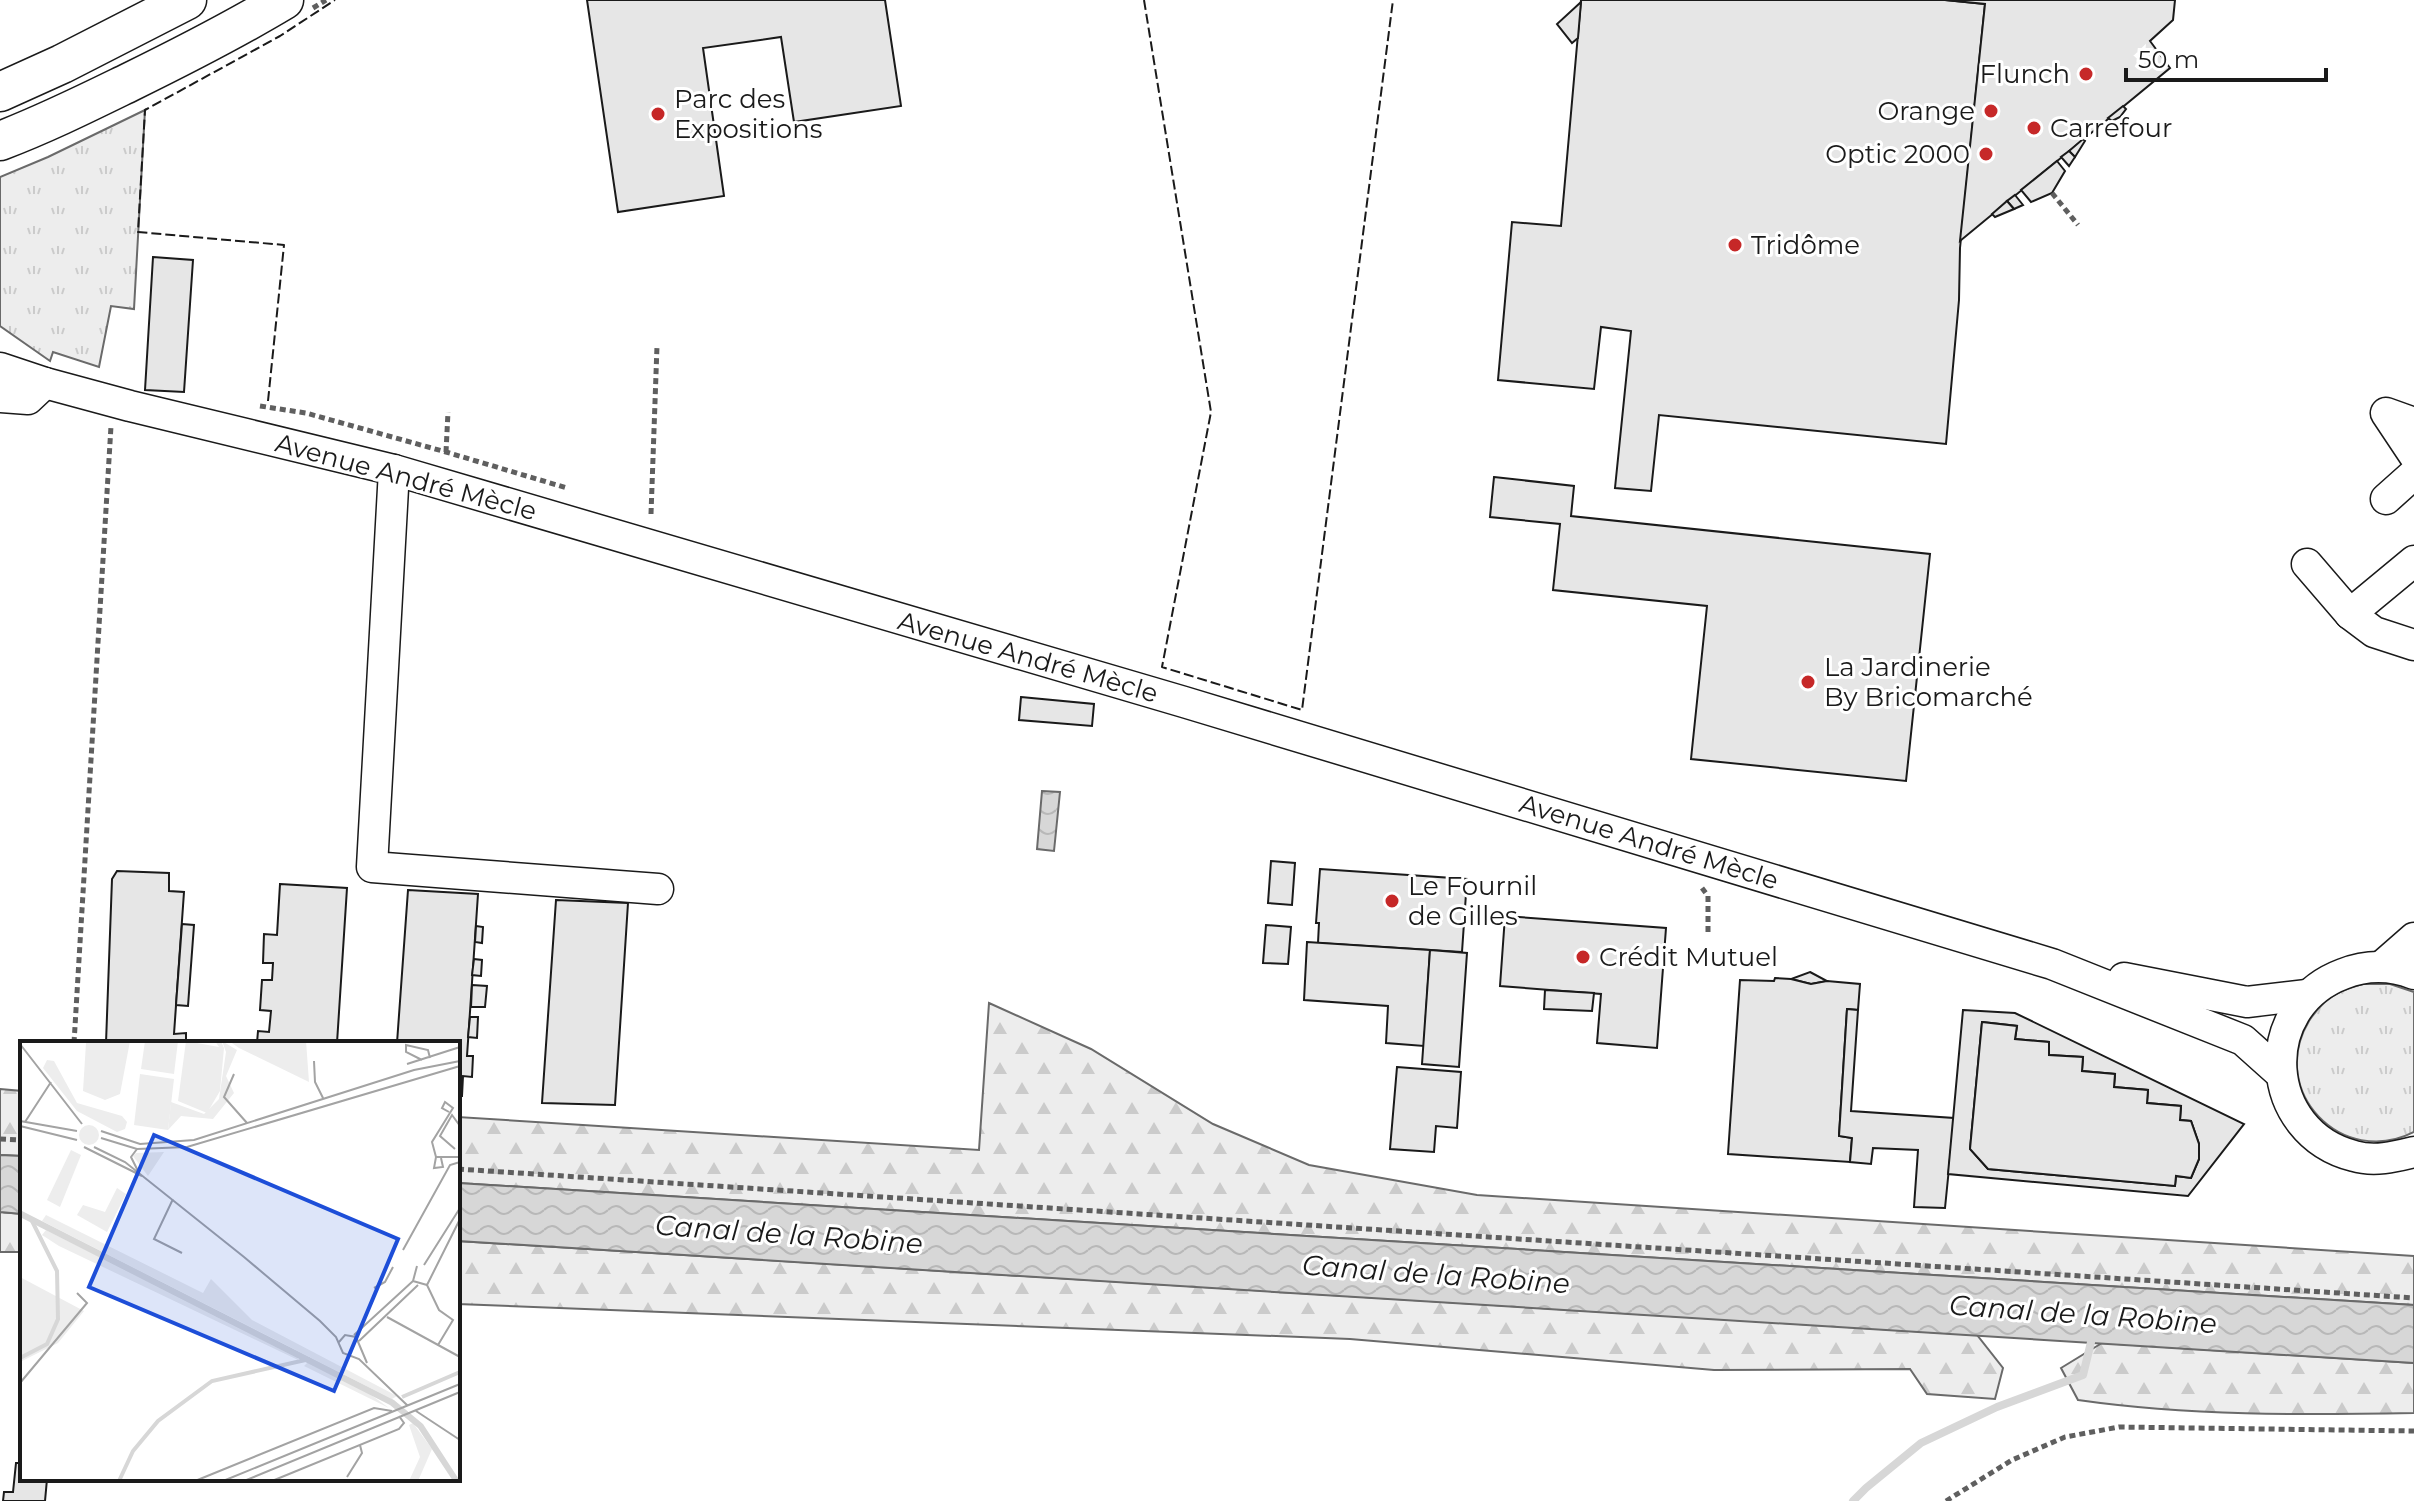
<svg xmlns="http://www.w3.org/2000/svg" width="2414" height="1501" font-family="Montserrat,sans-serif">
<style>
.grass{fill:url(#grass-tufts);stroke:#6a6a6a;stroke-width:2}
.forest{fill:url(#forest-firs);stroke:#6a6a6a;stroke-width:2}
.water{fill:url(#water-waves);stroke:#6a6a6a;stroke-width:2}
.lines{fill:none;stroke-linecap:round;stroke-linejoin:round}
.stream{stroke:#d7d7d7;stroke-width:8}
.building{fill:#e6e6e6;stroke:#1a1a1a;stroke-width:2;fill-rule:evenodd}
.minor-casing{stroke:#1a1a1a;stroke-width:33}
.major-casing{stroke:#1a1a1a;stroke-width:41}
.path{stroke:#5f5f5f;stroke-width:5;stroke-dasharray:6 4;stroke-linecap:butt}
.minor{stroke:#fff;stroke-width:30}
.major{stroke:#fff;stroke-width:38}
.fence{stroke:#1a1a1a;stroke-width:2;stroke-dasharray:10 4;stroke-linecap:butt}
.poi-dot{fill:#c62828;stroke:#fff;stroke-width:3}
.labels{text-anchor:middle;stroke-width:6;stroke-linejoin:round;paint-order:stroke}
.poi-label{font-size:26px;fill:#1a1a1a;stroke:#fff;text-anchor:start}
.street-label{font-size:26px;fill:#1a1a1a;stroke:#fff}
.water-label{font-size:28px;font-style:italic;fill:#1a1a1a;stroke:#fff}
.inset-river{fill:none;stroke:#d7d7d7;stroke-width:4}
.inset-road{fill:none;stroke:#a3a3a3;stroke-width:2}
.view{fill:#1d4ed8;fill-opacity:0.15;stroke:#1d4ed8;stroke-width:4}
.inset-edge{fill:none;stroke:#1a1a1a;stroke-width:4}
</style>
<defs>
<pattern id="grass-tufts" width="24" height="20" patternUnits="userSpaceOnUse" patternTransform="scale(2)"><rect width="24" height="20" fill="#ededed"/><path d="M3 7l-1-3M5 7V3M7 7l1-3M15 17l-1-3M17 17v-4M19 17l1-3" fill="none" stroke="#cbcbcb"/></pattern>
<pattern id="forest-firs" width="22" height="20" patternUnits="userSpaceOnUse" patternTransform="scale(2)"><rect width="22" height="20" fill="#ededed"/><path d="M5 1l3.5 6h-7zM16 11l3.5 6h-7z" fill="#cbcbcb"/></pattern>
<pattern id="water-waves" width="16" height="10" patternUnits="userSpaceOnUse" patternTransform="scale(2)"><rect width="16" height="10" fill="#d7d7d7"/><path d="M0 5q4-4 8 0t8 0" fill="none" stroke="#b8b8b8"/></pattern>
</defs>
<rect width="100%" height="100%" fill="#fff"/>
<g class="grass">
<path d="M 145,110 L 134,309 L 111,306 L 99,367 L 53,352 L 50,361 L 0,326 L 0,177 L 48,157 Z"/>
<path d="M 2363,984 L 2390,984 L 2414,992 L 2414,1132 C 2342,1169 2267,1091 2309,1021 C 2316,1010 2327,998 2340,992 C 2347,989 2355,986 2363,984 Z"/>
</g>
<g class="forest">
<path d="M 989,1003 L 1091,1049 L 1213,1124 L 1309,1165 L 1477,1195 L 2414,1256 L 2414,1305 L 458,1183 L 458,1117 L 979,1150 Z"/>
<path d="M 0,1089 L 22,1091 L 22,1156 L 0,1155 Z"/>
<path d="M 0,1212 L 22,1214 L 22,1252 L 0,1252 Z"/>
<path d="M 458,1241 L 1977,1335 L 2003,1368 L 1995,1399 L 1927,1394 L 1910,1369 L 1714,1370 L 1350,1339 L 458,1304 Z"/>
<path d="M 2102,1343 L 2414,1363 L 2414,1413 C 2301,1415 2190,1416 2078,1400 L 2061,1368 Z"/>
</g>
<g class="water">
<path d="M 1042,791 L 1060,792 L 1054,851 L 1037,849 Z"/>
<path d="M 0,1155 L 22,1156 L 22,1214 L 0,1212 Z"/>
<path d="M 458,1183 L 2414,1305 L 2414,1363 L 458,1241 Z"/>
</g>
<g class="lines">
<path class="stream" d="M 1853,1501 L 1866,1488 L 1921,1443 L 1997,1407 L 2083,1375 L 2093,1334"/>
</g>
<g class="building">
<path d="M 587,0 L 885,0 L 901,106 L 794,122 L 781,37 L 703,48 L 724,196 L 618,212 Z"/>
<path d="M 1581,0 L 1945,0 L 1985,4 L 1960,248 L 1959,300 L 1946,444 L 1659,415 L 1651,491 L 1615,488 L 1631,331 L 1601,327 L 1594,389 L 1498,380 L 1512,222 L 1561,226 Z"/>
<path d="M 1945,0 L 2175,0 L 2173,20 L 2150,41 L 2170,68 L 1960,241 L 1985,4 Z"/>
<path d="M 1581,2 L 1578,38 L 1572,43 L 1557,24 Z"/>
<path d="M 2123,106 L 2126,109 L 2120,117 L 2112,121 L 2108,118 Z"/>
<path d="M 2083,139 L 2085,141 L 2075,157 L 2069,151 Z"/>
<path d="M 2069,151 L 2075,157 L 2069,166 L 2061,157 Z"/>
<path d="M 2057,161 L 2065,171 L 2052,193 L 2031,202 L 2021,190 Z"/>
<path d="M 2015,195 L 2023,205 L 2014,209 L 2007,201 Z"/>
<path d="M 2007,201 L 2014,209 L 1995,217 L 1992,214 Z"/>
<path d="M 153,257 L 193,260 L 184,392 L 145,390 Z"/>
<path d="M 1494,477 L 1574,486 L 1571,516 L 1930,554 L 1906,781 L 1691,759 L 1707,606 L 1553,590 L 1560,524 L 1490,517 Z"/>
<path d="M 1021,697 L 1094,704 L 1092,726 L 1019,720 Z"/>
<path d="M 1271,861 L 1295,863 L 1292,905 L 1268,903 Z"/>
<path d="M 1320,869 L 1467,879 L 1462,952 L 1318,943 L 1319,923 L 1316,923 Z"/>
<path d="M 117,871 L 169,873 L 169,891 L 184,892 L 174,1034 L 186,1033 L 186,1043 L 106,1043 L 112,879 Z"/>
<path d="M 280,884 L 347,888 L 337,1043 L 257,1043 L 258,1031 L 269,1032 L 271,1011 L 260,1010 L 262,980 L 272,980 L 273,963 L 263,963 L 264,934 L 277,935 Z"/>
<path d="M 408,890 L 478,894 L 467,1056 L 473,1056 L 472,1077 L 463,1076 L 462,1096 L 458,1096 L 458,1043 L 397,1043 Z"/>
<path d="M 556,900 L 628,903 L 615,1105 L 542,1103 Z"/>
<path d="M 1505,916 L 1666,928 L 1657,1048 L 1597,1043 L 1601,994 L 1500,986 Z"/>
<path d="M 182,924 L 194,925 L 188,1006 L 176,1005 Z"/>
<path d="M 1266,925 L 1291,927 L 1288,964 L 1263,963 Z"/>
<path d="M 476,926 L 483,927 L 482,943 L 475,942 Z"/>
<path d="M 1307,942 L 1430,950 L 1424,1046 L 1386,1043 L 1388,1006 L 1304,1000 Z"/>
<path d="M 1430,950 L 1467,953 L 1459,1067 L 1422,1064 Z"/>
<path d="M 474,959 L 482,960 L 481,976 L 472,975 Z"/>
<path d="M 1810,972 L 1827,981 L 1811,984 L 1791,979 Z"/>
<path d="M 1775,978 L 1791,979 L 1811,984 L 1827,981 L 1860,984 L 1858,1010 L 1847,1009 L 1839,1136 L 1852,1138 L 1850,1162 L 1728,1154 L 1740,980 L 1774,981 Z"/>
<path d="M 472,985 L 487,986 L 485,1007 L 471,1007 Z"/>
<path d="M 1545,990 L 1594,993 L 1592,1011 L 1544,1009 Z"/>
<path d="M 1847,1009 L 1858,1010 L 1851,1111 L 1954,1118 L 1945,1208 L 1914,1207 L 1918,1150 L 1873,1148 L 1871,1164 L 1850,1162 L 1852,1138 L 1839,1136 Z"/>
<path d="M 1963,1010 L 2015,1013 L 2244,1124 L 2188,1196 L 1948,1174 ZM 1982,1022 L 2017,1026 L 2015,1039 L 2049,1042 L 2049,1055 L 2083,1057 L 2082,1071 L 2115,1074 L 2114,1087 L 2148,1090 L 2147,1103 L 2181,1106 L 2180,1120 L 2191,1121 L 2199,1144 L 2199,1159 L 2191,1178 L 2176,1176 L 2175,1186 L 1988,1169 L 1970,1149 Z"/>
<path d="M 470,1017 L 478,1017 L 477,1038 L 468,1037 Z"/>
<path d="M 1982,1022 L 2017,1026 L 2015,1039 L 2049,1042 L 2049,1055 L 2083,1057 L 2082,1071 L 2115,1074 L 2114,1087 L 2148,1090 L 2147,1103 L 2181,1106 L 2180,1120 L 2191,1121 L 2199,1144 L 2199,1159 L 2191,1178 L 2176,1176 L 2175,1186 L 1988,1169 L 1970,1149 Z"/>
<path d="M 1397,1067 L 1461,1072 L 1457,1128 L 1436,1126 L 1434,1152 L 1390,1149 Z"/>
<path d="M 16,1463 L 22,1463 L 22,1479 L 47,1479 L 45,1501 L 3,1501 L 4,1492 L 13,1492 Z"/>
</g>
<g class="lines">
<g class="minor-casing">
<g id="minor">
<path d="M 0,368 L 45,383 L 130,406 L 394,470 L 1184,702 L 2052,964 L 2243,1040 L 2281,1074"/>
<path d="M 0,397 L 28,399 L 45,383"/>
<path d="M 2414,423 L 2386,413 L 2414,455"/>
<path d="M 394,470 L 372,867 L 658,889"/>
<path d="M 2386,499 L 2414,474"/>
<path d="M 2307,564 L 2350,614 L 2374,632 L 2414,645"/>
<path d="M 2350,614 L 2414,561"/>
<path d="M 2382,966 L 2414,938"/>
<path d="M 2414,974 C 2391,965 2366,965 2343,974 C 2255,1007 2263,1133 2354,1156 C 2374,1162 2394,1157 2414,1152"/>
<path d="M 2124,978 L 2247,1002 L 2307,995"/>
</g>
</g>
<g class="major-casing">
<g id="major">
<path d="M 0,92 L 62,64 L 187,0"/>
<path d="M 0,141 C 45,124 87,103 130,82 C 183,56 234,30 284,0"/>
</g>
</g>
<g class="path">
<path d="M 313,8 L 326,0"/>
<path d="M 2052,193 L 2078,225"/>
<path d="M 260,406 L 306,413 L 446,452 L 567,488"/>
<path d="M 446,452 L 448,412"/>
<path d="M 651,514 L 657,346"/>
<path d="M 1702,888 L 1708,896 L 1708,933"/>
<path d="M 74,1043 L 111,426"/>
<path d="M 0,1139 L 22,1140"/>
<path d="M 458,1169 L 2414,1298"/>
<path d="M 1946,1501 L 2012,1460 L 2065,1437 L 2119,1427 L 2414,1431"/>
</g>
<use href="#minor" class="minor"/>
<use href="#major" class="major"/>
<g class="fence">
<path d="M 1144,0 L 1211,412 L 1162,667 L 1302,710 L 1393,0"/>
<path d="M 268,401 L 284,245 L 138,232 L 145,110 L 280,36 L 335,0"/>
</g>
</g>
<g class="poi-dot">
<circle cx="2086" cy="74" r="8"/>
<circle cx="1991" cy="111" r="8"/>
<circle cx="658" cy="114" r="8"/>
<circle cx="2034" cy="128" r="8"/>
<circle cx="1986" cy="154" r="8"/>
<circle cx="1735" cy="245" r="8"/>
<circle cx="1808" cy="682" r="8"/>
<circle cx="1392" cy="901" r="8"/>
<circle cx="1583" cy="957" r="8"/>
</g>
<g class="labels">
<g class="poi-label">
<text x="2070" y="83" text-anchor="end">Flunch</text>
<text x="674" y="108">Parc des<tspan x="674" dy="30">Expositions</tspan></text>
<text x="1975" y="120" text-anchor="end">Orange</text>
<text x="2050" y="137">Carrefour</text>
<text x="1970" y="163" text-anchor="end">Optic 2000</text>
<text x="1751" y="254">Tridôme</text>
<text x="1824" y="676">La Jardinerie<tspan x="1824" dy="30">By Bricomarché</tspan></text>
<text x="1408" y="895">Le Fournil<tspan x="1408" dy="30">de Gilles</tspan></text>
<text x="1599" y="966">Crédit Mutuel</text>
</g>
<g class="street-label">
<text transform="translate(406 477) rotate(15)" y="9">Avenue André Mècle</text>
<text transform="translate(1028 657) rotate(16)" y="9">Avenue André Mècle</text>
<text transform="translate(1649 842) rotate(17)" y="9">Avenue André Mècle</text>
</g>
<g class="water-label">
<text transform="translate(789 1234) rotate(4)" y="10">Canal de la Robine</text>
<text transform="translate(1436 1274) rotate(4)" y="10">Canal de la Robine</text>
<text transform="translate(2083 1314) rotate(4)" y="10">Canal de la Robine</text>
</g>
</g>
<g transform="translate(20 1041)">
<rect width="440" height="440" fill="#fff"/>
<path d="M 202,0 L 217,9 L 206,35 L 214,52 L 193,78 L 161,75 L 148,89 L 151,61 L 184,73 L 199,58 L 206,11 ZM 209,0 L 286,0 L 289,41 L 219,7 ZM 27,19 L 34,20 L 57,62 L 102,75 L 107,81 L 105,88 L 97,91 L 57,70 L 23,27 ZM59 94a10 10 0 1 1 20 0a10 10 0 1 1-20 0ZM 144,111 L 128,135 L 113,115 L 116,112 ZM 0,236 L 64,270 L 38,302 L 0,321 Z" fill="#ededed"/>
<path d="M 26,174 L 183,252 L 191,238 L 232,279 L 377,355 L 372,358 L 22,180 ZM 26,189 L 277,314 L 278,319 L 39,205 L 22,194 ZM 289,320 L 343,348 L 369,367 L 284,325 ZM 393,382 L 412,408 L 398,440 L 389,440 L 400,416 L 389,384 Z" fill="#ededed"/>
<path d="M 51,109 L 61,114 L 40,166 L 27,159 ZM 97,147 L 106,153 L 87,191 L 57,174 L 63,164 L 85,171 Z" fill="#ededed"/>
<path d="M 110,0 L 100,53 L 85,59 L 63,50 L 66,2 ZM 125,0 L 158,0 L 154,33 L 121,28 ZM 166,0 L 199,6 L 195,0 L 201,0 L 204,7 L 200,50 L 187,72 L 158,60 ZM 120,33 L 154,38 L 148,89 L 114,84 Z" fill="#ededed"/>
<path d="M 0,169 L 374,359 L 403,383 L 440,440 L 433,440 L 398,387 L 370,364 L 0,176 Z" fill="#d7d7d7"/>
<path class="inset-river" d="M 0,317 L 27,303 L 38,278 L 37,230 L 12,180M 382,356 L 440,331M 99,440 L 113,410 L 138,380 L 192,340 L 290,318"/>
<path class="inset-road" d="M 0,3 L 62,83M 402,19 L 386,11 L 386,4 L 408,9 L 410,17M 294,20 L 295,41 L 303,57M 387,23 L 440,6M 214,33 L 204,56 L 227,82M 0,80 L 57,90M 5,81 L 31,41M 0,85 L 57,99M 81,90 L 120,103 L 174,99 L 394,29 L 440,20M 81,97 L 117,108 L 167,106 L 440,25M 64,106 L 122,135M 74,106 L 105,121 L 224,216 L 300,280 L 316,296 L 323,312 L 339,318 L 388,365M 117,108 L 111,116 L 118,130M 435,108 L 420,95 L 432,74 L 440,85M 416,116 L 412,101 L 433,67 L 425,61 L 422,67 L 429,71M 421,117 L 423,126 L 414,127 L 416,116 L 440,116M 153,158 L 134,198 L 162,212M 383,209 L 430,124 L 440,121M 404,224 L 440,167M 397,225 L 393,240 L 407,244M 407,244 L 440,178M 407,244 L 419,269 L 433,279 L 418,304M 354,247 L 365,241 L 373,226M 367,276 L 440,316M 334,294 L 393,240M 339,300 L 398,244M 319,301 L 325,294 L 336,296 L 347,322M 0,342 L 67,262 L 57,252M 396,370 L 440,399M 327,436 L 342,412 L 340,404M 175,440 L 354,367 L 372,370M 203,440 L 440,343M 224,440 L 440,351M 252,440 L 379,388 L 384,382 L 379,375"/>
<path class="view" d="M 134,94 L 378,198 L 314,350 L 69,246 Z"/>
<rect width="440" height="440" class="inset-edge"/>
</g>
<path d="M2126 68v12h200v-12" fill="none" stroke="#1a1a1a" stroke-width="4"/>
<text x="2138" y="68" font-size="24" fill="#1a1a1a" stroke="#ffffff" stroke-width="6" paint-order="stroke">50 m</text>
</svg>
